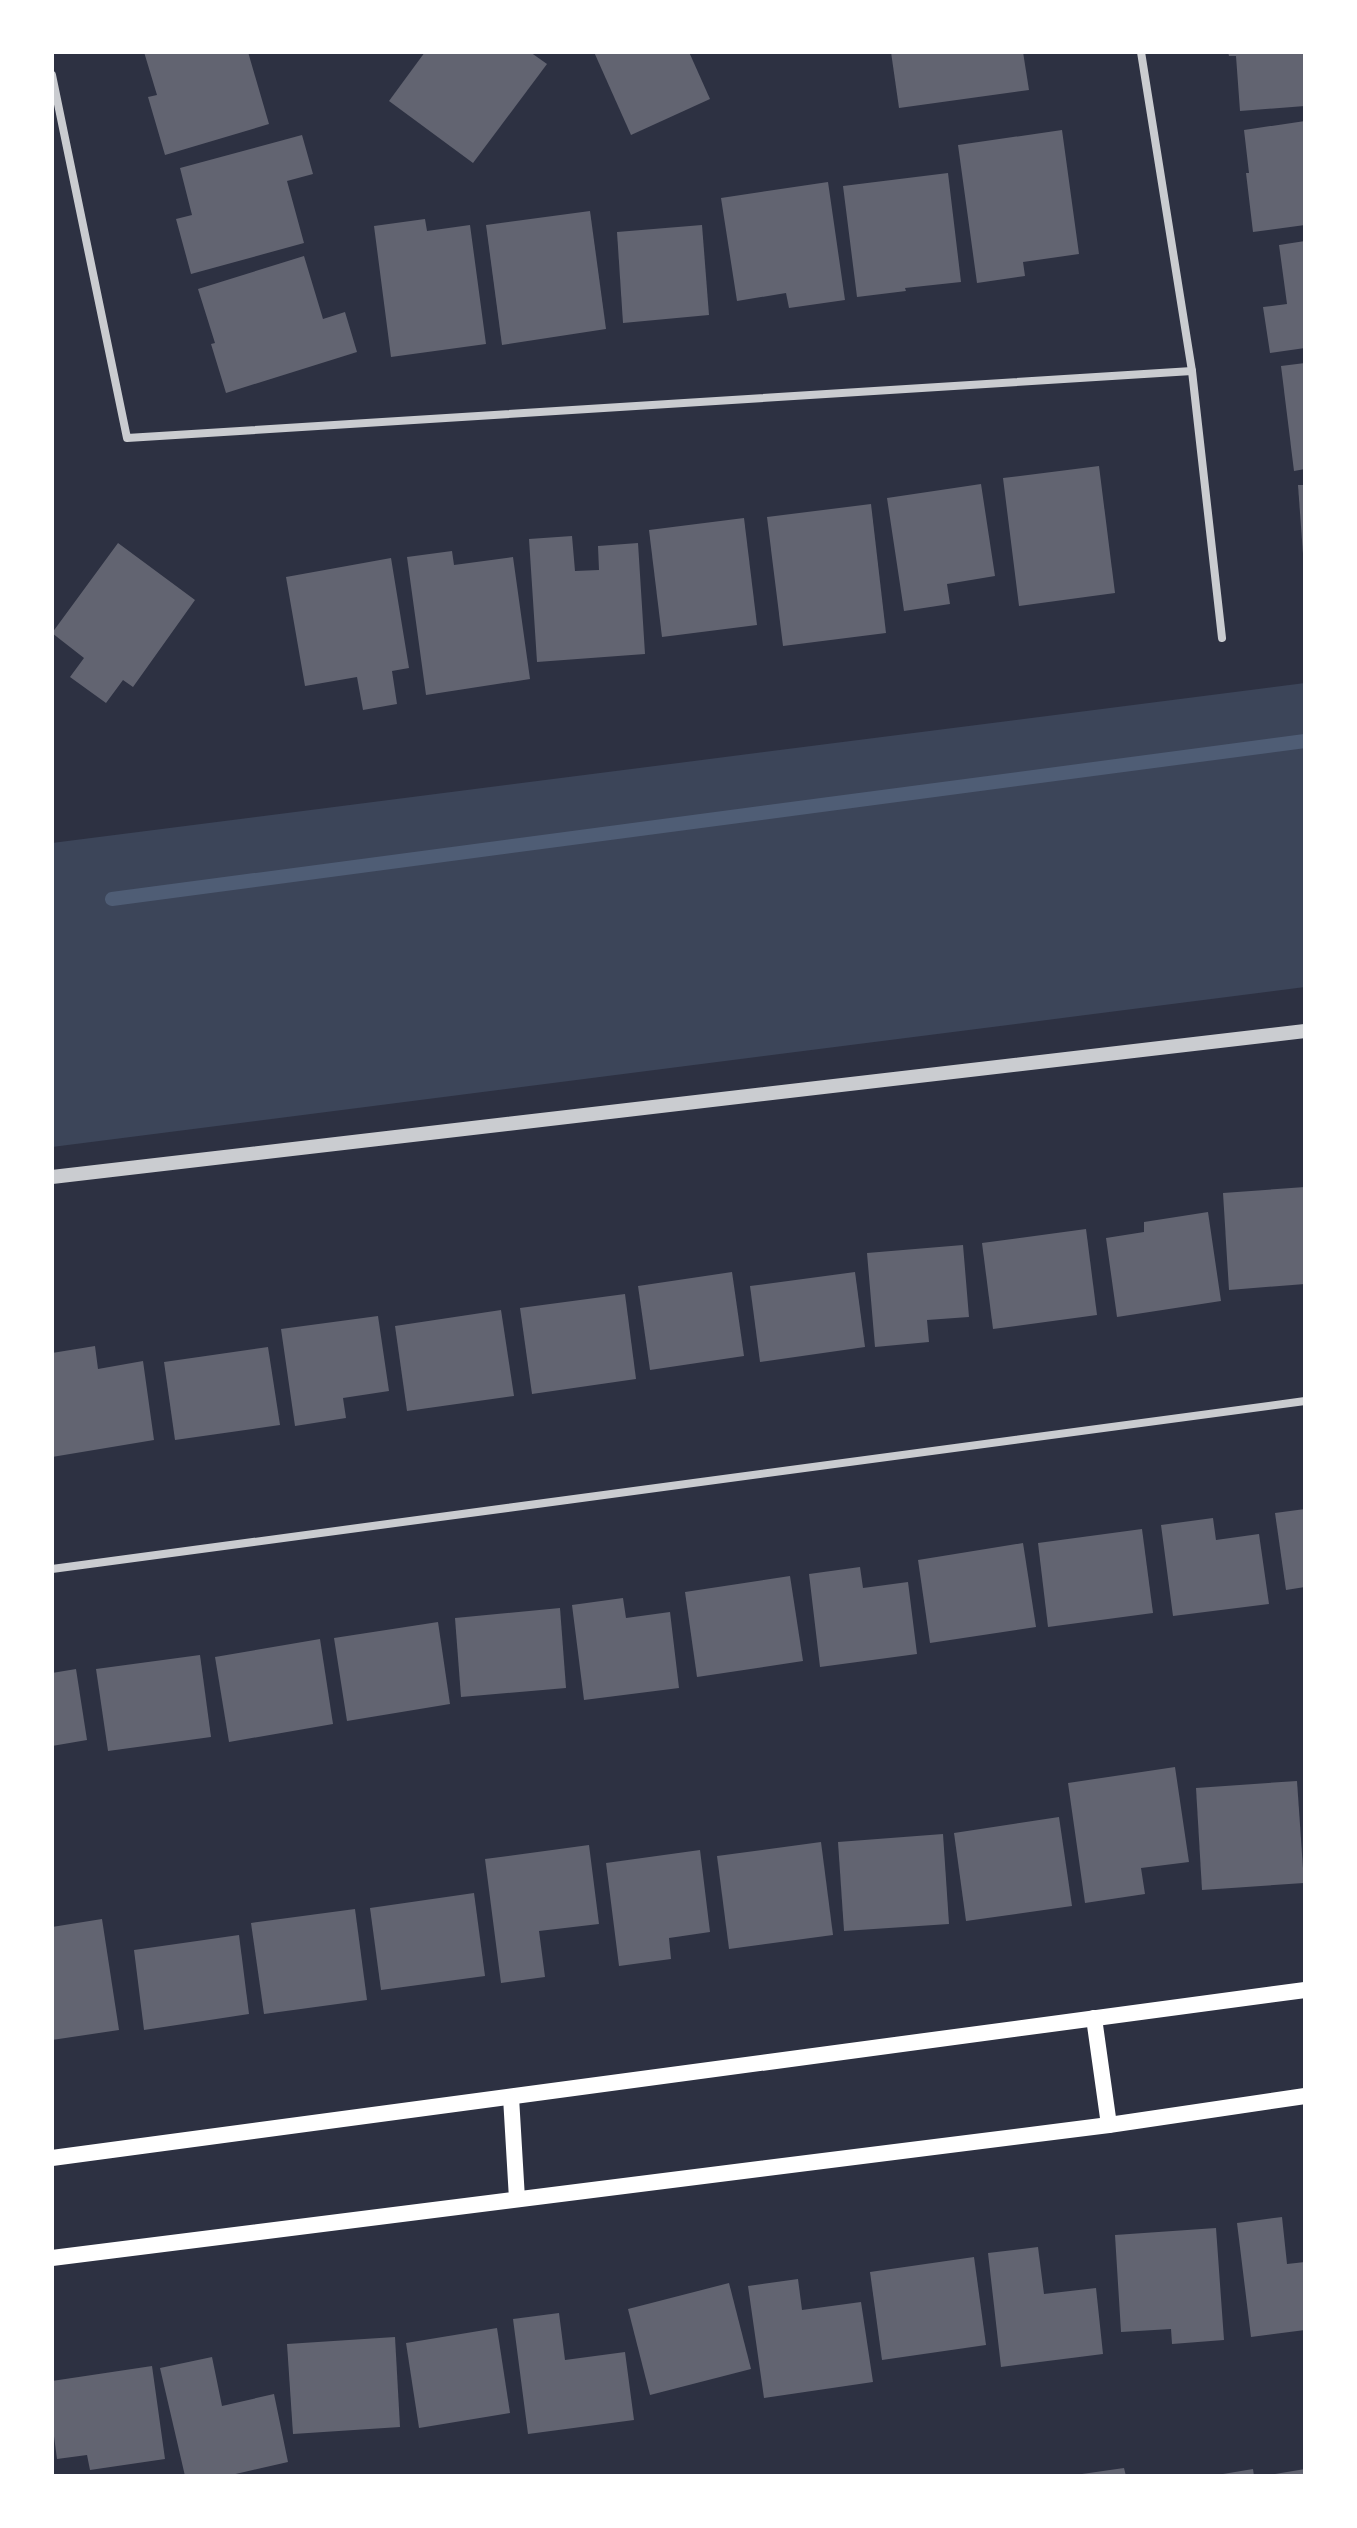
<svg xmlns="http://www.w3.org/2000/svg" width="1357" height="2528" font-family="Cabin,sans-serif">
<style>
.green{fill:#3c4559}
.lines{fill:none;stroke-linecap:round;stroke-linejoin:round}
.stream{stroke:#4f5d75;stroke-width:14}
.building{fill:#626471}
.minor{stroke:#caccd0;stroke-width:8}
.tertiary{stroke:#caccd0;stroke-width:14}
.secondary{stroke:#fff;stroke-width:16}
</style>
<rect width="100%" height="100%" fill="#2d3142"/>
<path class="green" d="M 1305,683 L 1305,987 L 52,1147 L 52,843 Z"/>
<g class="lines">
<path class="stream" d="M 112,899 L 1305,741"/>
</g>
<g class="building">
<path d="M 144,52 L 248,52 L 269,124 L 165,155 L 148,97 L 157,95 Z"/>
<path d="M 425,52 L 530,52 L 547,64 L 473,163 L 389,101 Z"/>
<path d="M 594,52 L 689,52 L 710,99 L 631,135 Z"/>
<path d="M 891,52 L 1023,52 L 1029,90 L 899,108 Z"/>
<path d="M 1228,52 L 1305,52 L 1305,106 L 1240,111 L 1236,56 L 1229,56 Z"/>
<path d="M 1305,121 L 1305,225 L 1253,232 L 1246,173 L 1249,173 L 1244,130 Z"/>
<path d="M 1062,130 L 1079,254 L 1023,262 L 1025,276 L 977,283 L 958,145 Z"/>
<path d="M 302,135 L 313,174 L 287,181 L 304,243 L 191,274 L 176,219 L 192,215 L 180,168 Z"/>
<path d="M 948,173 L 961,282 L 905,288 L 906,291 L 857,297 L 843,186 Z"/>
<path d="M 828,182 L 845,300 L 789,308 L 786,293 L 737,301 L 721,198 Z"/>
<path d="M 590,211 L 606,329 L 502,345 L 486,225 Z"/>
<path d="M 425,219 L 427,231 L 470,225 L 486,344 L 391,357 L 374,226 Z"/>
<path d="M 702,225 L 709,315 L 623,323 L 617,232 Z"/>
<path d="M 1305,241 L 1305,348 L 1270,353 L 1263,307 L 1287,304 L 1279,245 Z"/>
<path d="M 304,256 L 323,319 L 345,312 L 357,352 L 226,393 L 211,344 L 215,343 L 198,289 Z"/>
<path d="M 1305,363 L 1305,469 L 1294,471 L 1281,366 Z"/>
<path d="M 1099,466 L 1115,593 L 1019,606 L 1003,478 Z"/>
<path d="M 981,484 L 995,576 L 947,584 L 950,604 L 904,611 L 887,498 Z"/>
<path d="M 1298,485 L 1305,485 L 1305,554 L 1303,554 Z"/>
<path d="M 871,504 L 886,633 L 783,646 L 767,517 Z"/>
<path d="M 744,518 L 757,625 L 662,637 L 649,530 Z"/>
<path d="M 572,536 L 575,571 L 599,570 L 598,546 L 638,543 L 645,654 L 537,662 L 529,539 Z"/>
<path d="M 118,543 L 195,600 L 133,687 L 123,680 L 106,703 L 70,677 L 84,658 L 52,633 Z"/>
<path d="M 452,551 L 454,565 L 513,557 L 530,679 L 426,695 L 407,557 Z"/>
<path d="M 391,558 L 409,668 L 392,671 L 397,704 L 363,710 L 357,677 L 305,686 L 286,577 Z"/>
<path d="M 1305,1187 L 1305,1284 L 1229,1290 L 1223,1193 Z"/>
<path d="M 1208,1212 L 1221,1301 L 1117,1317 L 1106,1238 L 1144,1232 L 1144,1222 Z"/>
<path d="M 1086,1229 L 1097,1315 L 993,1329 L 982,1243 Z"/>
<path d="M 963,1245 L 969,1317 L 927,1320 L 929,1342 L 875,1347 L 867,1253 Z"/>
<path d="M 732,1272 L 744,1356 L 650,1370 L 638,1286 Z"/>
<path d="M 855,1272 L 865,1347 L 760,1362 L 750,1286 Z"/>
<path d="M 625,1294 L 636,1379 L 532,1394 L 520,1308 Z"/>
<path d="M 501,1310 L 514,1396 L 407,1411 L 395,1326 Z"/>
<path d="M 378,1316 L 389,1391 L 343,1398 L 346,1418 L 295,1426 L 281,1329 Z"/>
<path d="M 95,1346 L 98,1369 L 143,1361 L 154,1440 L 52,1457 L 52,1353 Z"/>
<path d="M 268,1347 L 280,1425 L 175,1440 L 164,1362 Z"/>
<path d="M 1305,1509 L 1305,1587 L 1286,1590 L 1275,1513 Z"/>
<path d="M 1213,1518 L 1216,1540 L 1259,1534 L 1269,1604 L 1173,1616 L 1161,1525 Z"/>
<path d="M 1142,1529 L 1153,1613 L 1048,1627 L 1038,1543 Z"/>
<path d="M 1023,1543 L 1036,1627 L 930,1643 L 918,1560 Z"/>
<path d="M 860,1567 L 863,1588 L 908,1582 L 917,1654 L 820,1667 L 809,1574 Z"/>
<path d="M 790,1576 L 803,1661 L 697,1677 L 685,1592 Z"/>
<path d="M 623,1598 L 626,1618 L 670,1612 L 679,1688 L 584,1700 L 572,1605 Z"/>
<path d="M 560,1608 L 566,1688 L 461,1697 L 455,1618 Z"/>
<path d="M 438,1622 L 450,1704 L 347,1721 L 334,1638 Z"/>
<path d="M 320,1639 L 333,1724 L 229,1742 L 215,1657 Z"/>
<path d="M 200,1655 L 211,1737 L 108,1751 L 96,1669 Z"/>
<path d="M 76,1669 L 87,1740 L 52,1746 L 52,1673 Z"/>
<path d="M 1175,1767 L 1189,1862 L 1141,1868 L 1145,1894 L 1085,1903 L 1068,1783 Z"/>
<path d="M 1297,1781 L 1304,1883 L 1202,1890 L 1196,1788 Z"/>
<path d="M 1059,1817 L 1072,1906 L 966,1921 L 954,1833 Z"/>
<path d="M 943,1834 L 949,1924 L 844,1931 L 838,1842 Z"/>
<path d="M 821,1842 L 833,1935 L 729,1949 L 717,1856 Z"/>
<path d="M 589,1845 L 599,1924 L 539,1931 L 545,1977 L 501,1983 L 485,1859 Z"/>
<path d="M 700,1850 L 710,1932 L 669,1938 L 671,1959 L 619,1966 L 606,1863 Z"/>
<path d="M 474,1893 L 485,1976 L 381,1990 L 370,1908 Z"/>
<path d="M 355,1909 L 367,2000 L 264,2014 L 251,1923 Z"/>
<path d="M 102,1919 L 119,2030 L 52,2040 L 52,1927 Z"/>
<path d="M 239,1935 L 249,2014 L 144,2030 L 134,1950 Z"/>
<path d="M 1282,2217 L 1287,2264 L 1305,2262 L 1305,2330 L 1251,2337 L 1237,2223 Z"/>
<path d="M 1216,2228 L 1224,2340 L 1172,2344 L 1171,2329 L 1121,2332 L 1115,2235 Z"/>
<path d="M 1038,2247 L 1044,2294 L 1096,2288 L 1103,2354 L 1001,2367 L 988,2253 Z"/>
<path d="M 974,2257 L 986,2345 L 882,2360 L 870,2272 Z"/>
<path d="M 798,2279 L 802,2310 L 861,2302 L 873,2382 L 764,2398 L 748,2286 Z"/>
<path d="M 729,2283 L 751,2369 L 650,2395 L 628,2309 Z"/>
<path d="M 559,2313 L 565,2360 L 625,2352 L 634,2420 L 528,2434 L 513,2319 Z"/>
<path d="M 497,2328 L 510,2413 L 419,2428 L 406,2343 Z"/>
<path d="M 395,2337 L 400,2427 L 293,2434 L 287,2344 Z"/>
<path d="M 212,2357 L 222,2406 L 274,2394 L 288,2462 L 227,2476 L 185,2476 L 160,2368 Z"/>
<path d="M 152,2366 L 165,2459 L 90,2470 L 87,2455 L 57,2459 L 52,2421 L 52,2381 Z"/>
<path d="M 1124,2468 L 1126,2476 L 1082,2476 L 1082,2474 Z"/>
<path d="M 1253,2469 L 1254,2476 L 1223,2476 L 1223,2474 Z"/>
<path d="M 1305,2469 L 1305,2476 L 1275,2476 L 1275,2474 Z"/>
</g>
<g class="lines">
<g class="minor">
<path d="M 1141,52 L 1192,371 L 1222,638"/>
<path d="M 52,75 L 127,438 L 1192,371"/>
<path d="M 52,1569 L 1305,1401"/>
</g>
<path class="tertiary" d="M 52,1177 L 1305,1031"/>
<g class="secondary">
<path d="M 1094,2018 L 1109,2125"/>
<path d="M 511,2097 L 517,2199"/>
<path d="M 52,2158 L 1305,1990"/>
<path d="M 52,2258 L 1109,2125 L 1305,2096"/>
</g>
</g>
<rect width="1357" height="2528" fill="none" stroke="#ffffff" stroke-width="108"/>
</svg>
